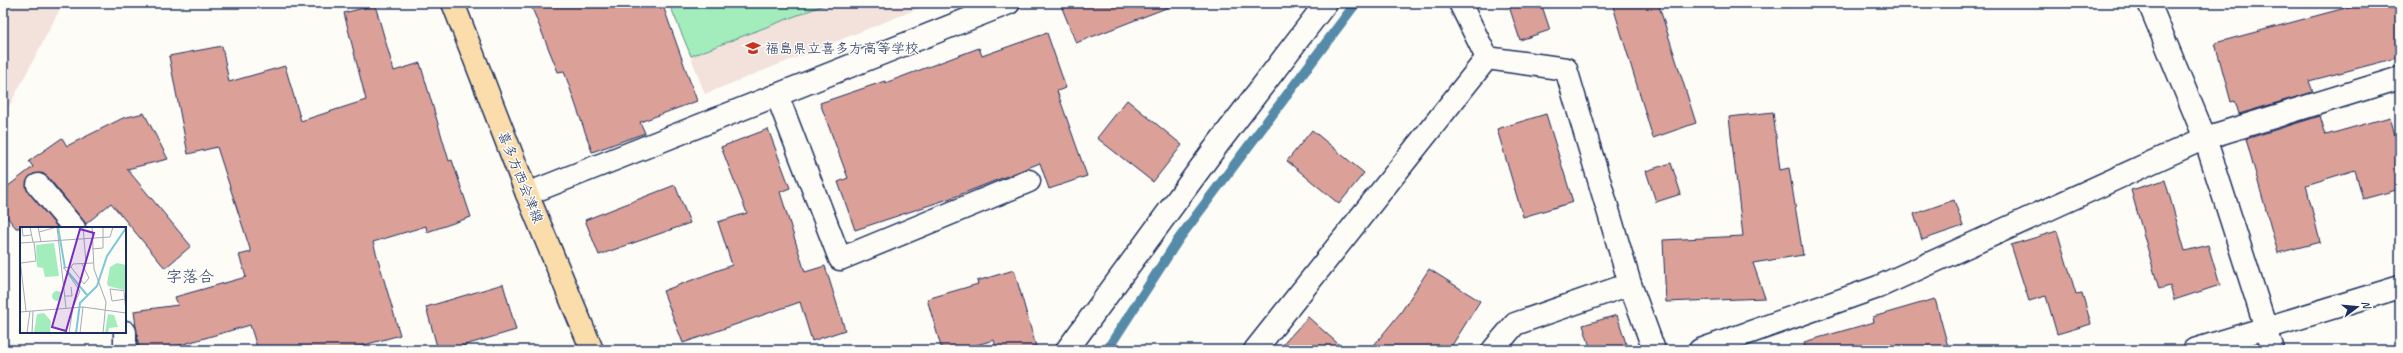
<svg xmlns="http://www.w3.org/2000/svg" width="2403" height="353" font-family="Caveat,'Klee One',sans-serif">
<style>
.built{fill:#f3e1db}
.green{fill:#a3edbc;stroke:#5f8e8d}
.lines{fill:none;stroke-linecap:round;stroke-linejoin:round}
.stream{stroke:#558ba8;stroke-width:10}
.building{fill:#dba199;stroke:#1b2f5e}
.minor-casing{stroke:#1b2f5e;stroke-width:25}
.major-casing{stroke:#1b2f5e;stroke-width:25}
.minor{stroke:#fdfcf7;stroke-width:22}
.major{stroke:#faddab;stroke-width:22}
.labels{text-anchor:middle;stroke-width:3;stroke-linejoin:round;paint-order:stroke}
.poi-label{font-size:14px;fill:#1b2f5e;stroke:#fdfcf7;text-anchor:start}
.street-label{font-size:14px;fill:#1b2f5e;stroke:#fdfcf7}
.quarter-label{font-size:16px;fill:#1b2f5e;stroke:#fdfcf7}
.inset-river{fill:none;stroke:#7bc8da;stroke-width:2}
.inset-road{fill:none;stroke:#a3aaba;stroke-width:1}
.view{fill:#7b2cbf;fill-opacity:0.15;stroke:#7b2cbf;stroke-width:2}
.inset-edge{fill:none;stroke:#1b2f5e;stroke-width:2}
</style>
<rect width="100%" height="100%" fill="#fdfcf7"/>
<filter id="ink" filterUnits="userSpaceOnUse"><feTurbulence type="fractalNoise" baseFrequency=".025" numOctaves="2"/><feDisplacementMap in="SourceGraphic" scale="8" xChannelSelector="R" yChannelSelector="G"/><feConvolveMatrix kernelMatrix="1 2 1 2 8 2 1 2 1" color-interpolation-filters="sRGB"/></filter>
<g filter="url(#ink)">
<g class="built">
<path d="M 3,3 L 76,3 L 60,9 L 3,118 Z"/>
<path d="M 670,3 L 932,3 L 705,94 Z"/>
</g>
<path class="green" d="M 669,3 L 829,3 L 691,56 Z"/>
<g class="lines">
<path class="stream" d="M 1107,350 L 1178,240 L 1356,3"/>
</g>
<g class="building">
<path d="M 530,3 L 662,3 L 697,101 L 640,122 L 645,133 L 592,152 L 564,71 L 558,72 Z"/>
<path d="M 1060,3 L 1174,3 L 1174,5 L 1076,43 Z"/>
<path d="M 1508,3 L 1541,3 L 1550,30 L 1520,40 Z"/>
<path d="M 1612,3 L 1658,3 L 1696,123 L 1653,138 Z"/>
<path d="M 2364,3 L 2400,3 L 2400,57 L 2309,81 L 2313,92 L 2239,114 L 2235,101 L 2231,102 L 2215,43 Z"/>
<path d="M 375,5 L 394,71 L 420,63 L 449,161 L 452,160 L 471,217 L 427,232 L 426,226 L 373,242 L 400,335 L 347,350 L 258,350 L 250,325 L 163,350 L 139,350 L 134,311 L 178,305 L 175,297 L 246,277 L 239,255 L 251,252 L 217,147 L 188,154 L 169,56 L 222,46 L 229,82 L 285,66 L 301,121 L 366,100 L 344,13 Z"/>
<path d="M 1047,33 L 1066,88 L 1057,91 L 1087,176 L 1049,189 L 1040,163 L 954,197 L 855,230 L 838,182 L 848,178 L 820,103 L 885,81 L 885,83 L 979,48 L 982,56 Z"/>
<path d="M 1127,100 L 1182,145 L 1153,182 L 1097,138 Z"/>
<path d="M 1773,112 L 1780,170 L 1789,168 L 1803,255 L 1753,263 L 1765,298 L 1666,302 L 1663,240 L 1743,236 L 1729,117 Z"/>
<path d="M 144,113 L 168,159 L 127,169 L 191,246 L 165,268 L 111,203 L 86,224 L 48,177 L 42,173 L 30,176 L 26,188 L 58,228 L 16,228 L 3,212 L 3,190 L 33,167 L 29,161 L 62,138 L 67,146 L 123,118 Z"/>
<path d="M 1546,114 L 1573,202 L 1523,217 L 1497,129 Z"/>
<path d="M 2320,116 L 2326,135 L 2390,117 L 2400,153 L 2400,189 L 2363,199 L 2355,170 L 2306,185 L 2320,242 L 2278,253 L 2246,139 Z"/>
<path d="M 768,129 L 790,188 L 780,192 L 805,272 L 825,266 L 845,330 L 812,341 L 800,302 L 683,343 L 663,291 L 732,265 L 718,222 L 747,213 L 721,147 Z"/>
<path d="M 1312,130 L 1364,173 L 1339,204 L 1287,161 Z"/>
<path d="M 1671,163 L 1681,194 L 1656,202 L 1646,171 Z"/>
<path d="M 2165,180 L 2185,251 L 2208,245 L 2220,285 L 2174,300 L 2170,286 L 2159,289 L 2131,190 Z"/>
<path d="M 675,185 L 690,223 L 599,255 L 585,220 Z"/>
<path d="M 1954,200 L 1963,226 L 1922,240 L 1914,214 Z"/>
<path d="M 2057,231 L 2076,294 L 2082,293 L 2091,324 L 2057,334 L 2046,296 L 2029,301 L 2011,245 Z"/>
<path d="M 1429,269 L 1480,301 L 1449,350 L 1370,350 L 1401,312 Z"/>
<path d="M 1014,270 L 1037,350 L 997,350 L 994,340 L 959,350 L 942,350 L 927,299 L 978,284 L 977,281 Z"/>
<path d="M 503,284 L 516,330 L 448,350 L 438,350 L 426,307 Z"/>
<path d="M 1935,299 L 1949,350 L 1805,350 L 1804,342 L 1874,322 L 1873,317 Z"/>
<path d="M 1617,315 L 1628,350 L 1591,350 L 1583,325 Z"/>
<path d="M 1308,317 L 1345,350 L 1278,350 Z"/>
</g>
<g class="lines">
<g class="minor-casing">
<g id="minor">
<path d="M 1460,3 L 1487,58"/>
<path d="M 2149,3 L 2205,138 L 2273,350"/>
<path d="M 1487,58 L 1566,69 L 1630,284 L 1654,350"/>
<path d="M 777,95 L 840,259 L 1029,181"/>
<path d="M 38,185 L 74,228"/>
<path d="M 527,194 L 1009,3"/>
<path d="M 125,332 L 125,350"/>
<path d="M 1067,350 L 1218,144 L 1326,3"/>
<path d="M 1255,350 L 1487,58"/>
<path d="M 1493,350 L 1515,324 L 1630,284"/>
<path d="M 1700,350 L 1878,287 L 2205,138 L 2400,78"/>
<path d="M 2194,350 L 2400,287"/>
</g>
</g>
<g class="major-casing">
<path id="major" d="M 453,3 L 527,194 L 592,350"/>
</g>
<use href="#minor" class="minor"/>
<use href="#major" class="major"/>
</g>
</g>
<defs>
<g id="school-bare" transform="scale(1.2)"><path d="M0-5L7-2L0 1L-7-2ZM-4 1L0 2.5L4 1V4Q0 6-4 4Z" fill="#c8321e" stroke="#fdfcf7" stroke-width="2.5" paint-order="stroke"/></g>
</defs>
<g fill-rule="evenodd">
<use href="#school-bare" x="753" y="48"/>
</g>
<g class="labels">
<g class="poi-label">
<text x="765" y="53">福島県立喜多方高等学校</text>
</g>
<g class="street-label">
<text transform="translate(521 177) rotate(68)" y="5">喜多方西会津線</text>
</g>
<g class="quarter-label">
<text x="190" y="282">字落合</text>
</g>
</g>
<g transform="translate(20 227)">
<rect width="106" height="106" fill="#fdfcf7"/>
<path d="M 34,16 L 39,49 L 25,50 L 23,41 L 17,40 L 16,18 ZM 97,36 L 106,38 L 106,62 L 104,63 L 88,59 L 87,56 L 90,40 ZM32 69a5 5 0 1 1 10 0a5 5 0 1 1-10 0ZM 24,86 L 31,94 L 30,106 L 14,106 L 17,87 ZM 88,87 L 94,88 L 98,100 L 89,101 L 88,106 L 85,106 Z" fill="#a3edbc"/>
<path class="inset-river" d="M 38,0 L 45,41M 48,45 L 67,68M 56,106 L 60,76 L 77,59 L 87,29 L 106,1"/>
<path class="inset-road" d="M 2,0 L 3,9 L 11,8M 10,0 L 13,15M 18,0 L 21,15M 37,0 L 46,81M 63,0 L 66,36M 72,0 L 74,42 L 86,75 L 83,106M 19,5 L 37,0M 0,16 L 90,10 L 93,0M 72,22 L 83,21 L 83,0M 0,32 L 6,84M 1,36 L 16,34 L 14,15M 51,40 L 64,57 L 69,51 L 62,37M 43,41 L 51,40 L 53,37 L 73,36M 44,41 L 60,64 L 53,80 L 49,106M 106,64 L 90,62 L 92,74 L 106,72M 104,65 L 106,84M 45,69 L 52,69 L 51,60M 0,85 L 63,80 L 106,86M 7,106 L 10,84M 12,106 L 13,84M 60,106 L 63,80M 67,106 L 83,106"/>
<path class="view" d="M 60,2 L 74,6 L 46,104 L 32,100 Z"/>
<rect width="106" height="106" class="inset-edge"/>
</g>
<rect width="2403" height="353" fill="none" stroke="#fdfcf7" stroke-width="16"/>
<rect x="8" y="8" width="2387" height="337" fill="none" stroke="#1b2f5e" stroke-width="1.5" filter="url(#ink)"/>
<g transform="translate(2357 307) rotate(74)" stroke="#fdfcf7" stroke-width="3" paint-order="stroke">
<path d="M0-3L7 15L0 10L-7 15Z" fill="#1b2f5e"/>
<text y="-6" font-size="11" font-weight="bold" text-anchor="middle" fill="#1b2f5e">N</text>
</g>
</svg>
